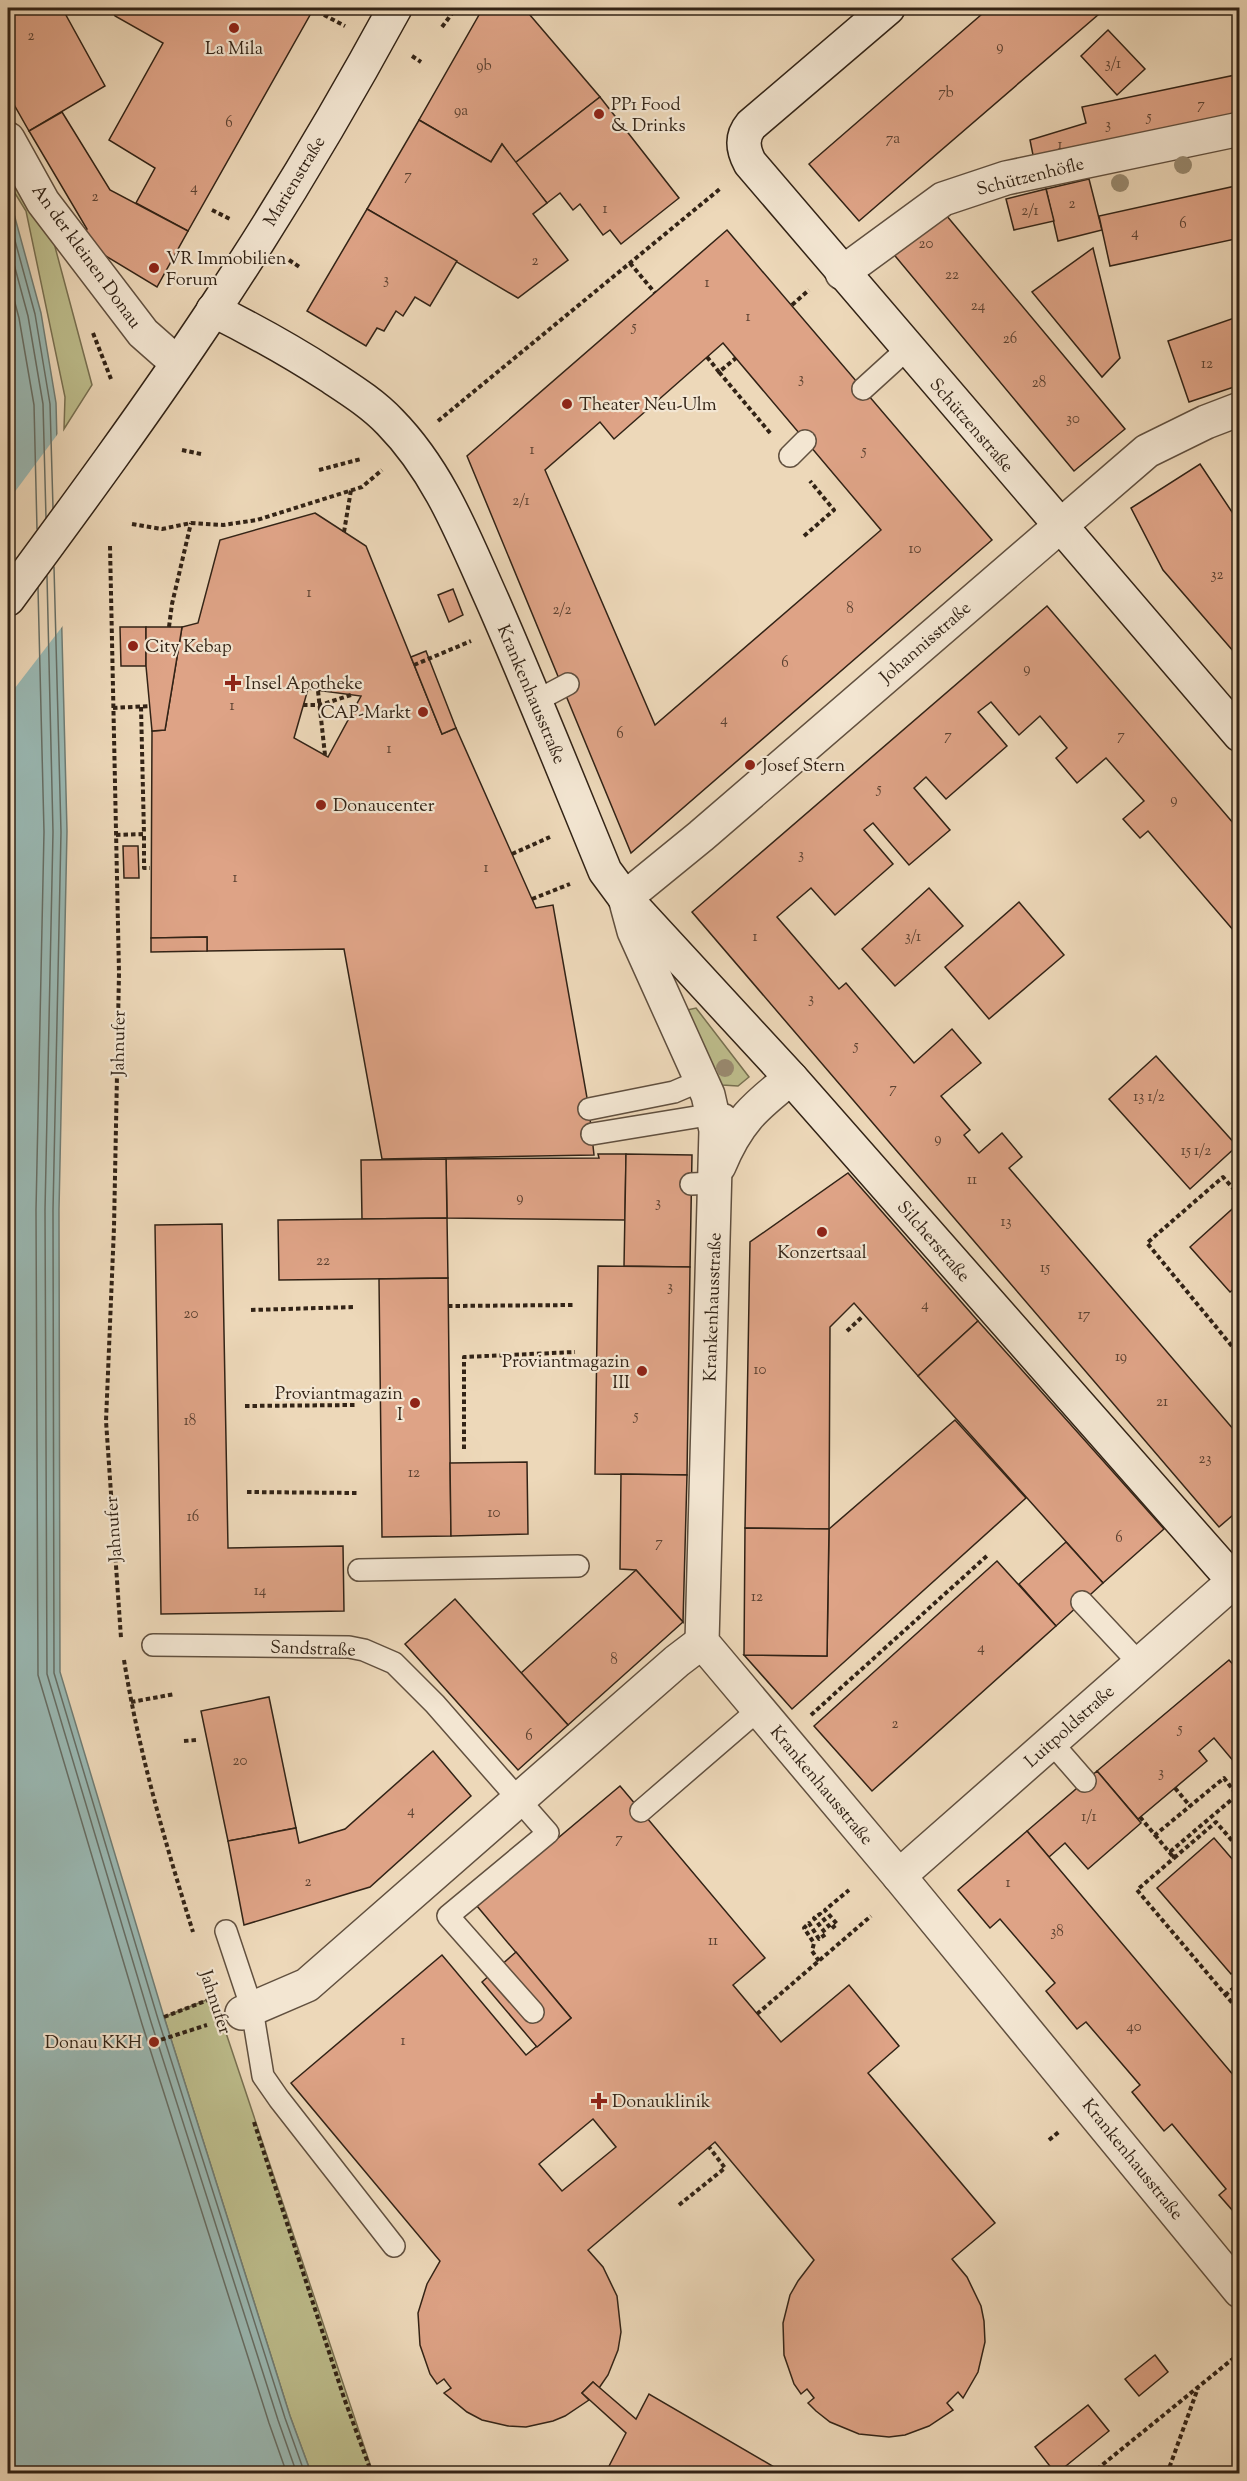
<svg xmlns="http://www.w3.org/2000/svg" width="1247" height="2481" font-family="'Sorts Mill Goudy',serif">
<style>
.green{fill:#bdbd8c;stroke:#787051;stroke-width:1.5}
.water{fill:#9ab9b4;stroke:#707d75;stroke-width:1.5}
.pier{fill:#edd8b9}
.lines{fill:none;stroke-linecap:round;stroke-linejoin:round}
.shore{stroke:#666e65;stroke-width:1.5}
.building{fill:#dea386;stroke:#322316;stroke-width:1.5;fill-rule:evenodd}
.lane-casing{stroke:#61503f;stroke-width:24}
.street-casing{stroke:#61503f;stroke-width:36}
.secondary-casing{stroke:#322316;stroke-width:36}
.path{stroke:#322316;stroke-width:4;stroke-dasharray:4.5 3;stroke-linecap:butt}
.lane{stroke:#f3e6d2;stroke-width:21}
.street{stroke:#f3e6d2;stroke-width:33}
.secondary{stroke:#f3e6d2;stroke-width:33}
.tree{fill:#998a70}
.poi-dot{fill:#8f2418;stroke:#f3e6d2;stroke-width:2}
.labels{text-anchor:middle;stroke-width:4.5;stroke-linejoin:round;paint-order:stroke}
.number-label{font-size:15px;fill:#5d4332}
.poi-label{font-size:18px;fill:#322316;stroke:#f3e6d2;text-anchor:start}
.street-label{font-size:18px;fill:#322316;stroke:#f3e6d2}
</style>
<rect width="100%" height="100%" fill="#edd8b9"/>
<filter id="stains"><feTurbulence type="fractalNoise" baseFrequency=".00333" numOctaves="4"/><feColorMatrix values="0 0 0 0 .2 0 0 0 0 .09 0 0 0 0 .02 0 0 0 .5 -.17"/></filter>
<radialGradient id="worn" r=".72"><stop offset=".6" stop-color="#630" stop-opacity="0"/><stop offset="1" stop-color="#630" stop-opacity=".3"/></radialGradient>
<g class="green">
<path d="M 8,139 L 43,202 L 92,385 L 64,429 L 65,397 L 26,211 L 8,182 Z"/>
<path d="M 696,1008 L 749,1077 L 738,1086 L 722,1085 L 713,1075 L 687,1010 Z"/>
<path d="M 214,1997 L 373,2473 L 311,2473 L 290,2416 L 164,2017 Z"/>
</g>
<path class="water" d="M 8,203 L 14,214 L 41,313 L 56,403 L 67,831 L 59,1210 L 60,1672 L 164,2017 L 290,2416 L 311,2473 L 8,2473 Z"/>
<path class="pier" d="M 60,431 L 65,623 L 8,697 L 8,501 Z"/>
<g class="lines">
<g class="shore">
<path d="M 8,215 L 35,314 L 50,404 L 53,508"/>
<path d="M 8,242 L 28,316 L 43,404 L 46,518"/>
<path d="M 8,277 L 19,318 L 34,405 L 37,529"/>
<path d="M 54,567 L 61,832 L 53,1210 L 54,1673 L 158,2019 L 285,2418 L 305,2474"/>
<path d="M 47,576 L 53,832 L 45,1210 L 47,1674 L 151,2022 L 278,2420 L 297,2474"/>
<path d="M 38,588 L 44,832 L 36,1210 L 38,1675 L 142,2024 L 269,2423 L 287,2474"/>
</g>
</g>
<g class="building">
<path d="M 8,8 L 62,8 L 105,86 L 29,131 L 8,94 Z"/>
<path d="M 111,8 L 314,8 L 188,231 L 136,203 L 155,168 L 109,140 L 163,43 L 115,16 Z"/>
<path d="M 483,8 L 524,8 L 600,97 L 515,163 L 502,144 L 491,162 L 419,120 Z"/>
<path d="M 989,8 L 1106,8 L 859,221 L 809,164 Z"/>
<path d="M 1108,30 L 1145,69 L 1117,95 L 1081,56 Z"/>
<path d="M 1240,74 L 1240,118 L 1035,165 L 1030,140 L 1086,123 L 1082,107 Z"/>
<path d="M 600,97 L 679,198 L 621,244 L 610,230 L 603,235 L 580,204 L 573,210 L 560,193 L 547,203 L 515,163 Z"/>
<path d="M 62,112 L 110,190 L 188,231 L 157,287 L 81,241 L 87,229 L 29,131 Z"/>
<path d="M 419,120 L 491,162 L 502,144 L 547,203 L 533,214 L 568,260 L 518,298 L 367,209 Z"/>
<path d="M 1089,179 L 1102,230 L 1058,241 L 1046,189 Z"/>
<path d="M 1240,185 L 1240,238 L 1110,266 L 1099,216 Z"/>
<path d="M 1046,189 L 1054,221 L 1014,230 L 1006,199 Z"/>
<path d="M 367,209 L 457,261 L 430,306 L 415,297 L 403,316 L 396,311 L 384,331 L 377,328 L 366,346 L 307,311 Z"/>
<path d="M 941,209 L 1125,429 L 1074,471 L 891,251 Z"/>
<path d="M 727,230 L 992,540 L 631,853 L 467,456 ZM 723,343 L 881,530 L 655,725 L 545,470 L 600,422 L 614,439 Z"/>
<path d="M 1093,248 L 1120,358 L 1102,377 L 1032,292 Z"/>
<path d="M 1240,316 L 1240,385 L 1189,402 L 1168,341 Z"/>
<path d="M 1200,464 L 1240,524 L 1240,659 L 1163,570 L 1131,508 Z"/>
<path d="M 315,513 L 366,546 L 442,734 L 456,728 L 536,908 L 553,905 L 589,1109 L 594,1155 L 382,1159 L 344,949 L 207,951 L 207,937 L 151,938 L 152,731 L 165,730 L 182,627 L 198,623 L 220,540 ZM 308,689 L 361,696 L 328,757 L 294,738 Z"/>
<path d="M 453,589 L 463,615 L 449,622 L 438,595 Z"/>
<path d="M 1047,606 L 1240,831 L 1240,938 L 1148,831 L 1140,838 L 1123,819 L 1144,801 L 1106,758 L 1077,783 L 1056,758 L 1067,748 L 1040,716 L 1019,735 L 991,702 L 978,712 L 1007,746 L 946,799 L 926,777 L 914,788 L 950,830 L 909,865 L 873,823 L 864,830 L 893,864 L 835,915 L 811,888 L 777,917 L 839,989 L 846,983 L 914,1063 L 952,1029 L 981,1063 L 941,1096 L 970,1130 L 964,1135 L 979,1153 L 1002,1133 L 1022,1157 L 1009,1168 L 1240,1437 L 1240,1509 L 1219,1527 L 692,912 Z"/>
<path d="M 120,627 L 146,627 L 146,666 L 121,666 Z"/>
<path d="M 146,627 L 182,627 L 165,730 L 152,731 L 146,666 Z"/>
<path d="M 426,651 L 456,728 L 442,734 L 411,657 Z"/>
<path d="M 123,846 L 138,846 L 139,878 L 124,878 Z"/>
<path d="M 929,888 L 963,926 L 895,986 L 862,949 Z"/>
<path d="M 1019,902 L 1064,955 L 989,1019 L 945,967 Z"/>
<path d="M 207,937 L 207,951 L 151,952 L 151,938 Z"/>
<path d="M 1156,1056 L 1237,1146 L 1190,1189 L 1109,1099 Z"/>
<path d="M 598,1154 L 626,1154 L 625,1220 L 447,1218 L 446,1159 L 599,1158 Z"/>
<path d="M 626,1154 L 692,1155 L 690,1267 L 624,1266 Z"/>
<path d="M 446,1159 L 447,1218 L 362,1219 L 361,1160 Z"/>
<path d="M 848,1173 L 978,1321 L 918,1376 L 854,1303 L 830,1327 L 829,1529 L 745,1528 L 750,1242 Z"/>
<path d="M 1240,1202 L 1240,1284 L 1230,1292 L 1190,1247 Z"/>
<path d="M 447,1218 L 448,1278 L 279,1280 L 278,1220 Z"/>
<path d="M 222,1224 L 228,1548 L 343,1546 L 344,1611 L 161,1614 L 155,1225 Z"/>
<path d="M 598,1266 L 690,1267 L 687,1475 L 595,1474 Z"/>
<path d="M 448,1278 L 451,1536 L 382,1537 L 379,1279 Z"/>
<path d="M 978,1321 L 1164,1529 L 1103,1583 L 918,1376 Z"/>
<path d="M 955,1420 L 1026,1498 L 792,1709 L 744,1655 L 827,1656 L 829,1529 Z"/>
<path d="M 527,1462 L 528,1534 L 451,1536 L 450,1463 Z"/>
<path d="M 621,1474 L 687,1475 L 683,1622 L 636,1570 L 620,1569 Z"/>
<path d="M 745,1528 L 829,1529 L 827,1656 L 744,1655 Z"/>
<path d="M 1066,1542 L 1103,1583 L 1056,1626 L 1019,1584 Z"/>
<path d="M 997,1561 L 1056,1626 L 872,1791 L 814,1726 Z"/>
<path d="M 636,1570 L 683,1622 L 568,1725 L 521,1673 Z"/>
<path d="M 455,1599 L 568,1725 L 518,1770 L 405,1644 Z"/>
<path d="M 1229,1660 L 1240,1672 L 1240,1769 L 1214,1738 L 1199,1751 L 1207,1761 L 1138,1819 L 1097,1771 Z"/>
<path d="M 269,1697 L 296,1828 L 228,1841 L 201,1711 Z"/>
<path d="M 433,1751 L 471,1796 L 370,1887 L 244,1925 L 228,1841 L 296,1828 L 299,1843 L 345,1829 Z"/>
<path d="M 1097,1771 L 1141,1823 L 1088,1869 L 1065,1843 L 1049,1857 L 1027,1831 Z"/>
<path d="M 620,1786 L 765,1958 L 733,1985 L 781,2042 L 849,1985 L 899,2046 L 868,2073 L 995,2223 L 952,2259 L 967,2277 L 981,2306 L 984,2321 L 985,2342 L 978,2372 L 963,2398 L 958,2392 L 947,2403 L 953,2410 L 929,2426 L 905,2435 L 889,2437 L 859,2434 L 830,2422 L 816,2411 L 808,2403 L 814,2398 L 807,2389 L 801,2394 L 794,2384 L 784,2355 L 783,2323 L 790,2295 L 798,2281 L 814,2260 L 715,2142 L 588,2250 L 603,2267 L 617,2296 L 621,2332 L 618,2350 L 608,2375 L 599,2388 L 593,2382 L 582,2393 L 589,2400 L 565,2416 L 553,2421 L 526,2427 L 508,2426 L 482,2420 L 467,2412 L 444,2393 L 451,2388 L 444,2379 L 437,2384 L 430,2374 L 420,2345 L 418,2313 L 427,2284 L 440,2261 L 291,2083 L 442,1955 L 526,2055 L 571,2018 L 477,1906 ZM 593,2119 L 616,2147 L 562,2191 L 539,2164 Z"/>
<path d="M 1027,1831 L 1240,2083 L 1240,2219 L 1219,2195 L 1226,2189 L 1172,2124 L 1164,2131 L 1132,2092 L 1140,2085 L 1086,2022 L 1077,2029 L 1046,1991 L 1055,1983 L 1000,1919 L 990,1928 L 958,1890 Z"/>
<path d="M 1214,1838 L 1240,1868 L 1240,1967 L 1231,1974 L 1157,1888 Z"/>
<path d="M 516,1952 L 571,2018 L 537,2047 L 482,1982 Z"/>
<path d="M 1155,2355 L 1168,2372 L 1139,2396 L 1125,2379 Z"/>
<path d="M 593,2382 L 636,2419 L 649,2394 L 786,2474 L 605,2474 L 626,2433 L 582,2393 Z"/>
<path d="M 1088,2405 L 1109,2431 L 1056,2474 L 1035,2447 Z"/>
</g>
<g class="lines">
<g class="lane-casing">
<g id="lane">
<path d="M 863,389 L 907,349"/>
<path d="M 790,456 L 805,441"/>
<path d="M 536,701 L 568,684"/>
<path d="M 589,1109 L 674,1092 L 702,1080"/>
<path d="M 592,1134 L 714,1114 L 725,1115"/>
<path d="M 691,1184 L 715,1183"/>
<path d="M 359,1570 L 578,1566"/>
<path d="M 1082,1602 L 1139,1663"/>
<path d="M 153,1645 L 349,1647 L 364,1650 L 394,1663 L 435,1704 L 548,1833 L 448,1916 L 533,2012"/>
<path d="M 1051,1742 L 1085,1781"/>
<path d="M 641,1811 L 758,1710"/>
<path d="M 226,1931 L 252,2009 L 263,2076 L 279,2099 L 394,2246"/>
</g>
</g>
<g class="street-casing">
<g id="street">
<path d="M 8,139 L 43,202 L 143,333 L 177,363"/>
<path d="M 842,273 L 943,199 L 1006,178 L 1240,129"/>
<path d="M 1240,409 L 1206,422 L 1147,451 L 701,836 L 625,898 L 634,931 L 708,1095 L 716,1130 L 702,1642 L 899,1876 L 1240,2291"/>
<path d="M 719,1166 C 737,1122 754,1107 791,1078"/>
<path d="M 899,1876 L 1234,1581 L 1240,1587"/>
<path d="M 242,2013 L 307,1985 L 677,1661 L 702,1642"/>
</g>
</g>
<g class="secondary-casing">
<g id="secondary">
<path d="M 888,8 L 751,125 C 741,137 743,150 750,163 L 1240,735"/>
<path d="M 213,310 C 253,330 291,351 328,375 C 349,389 372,403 390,422 C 440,473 464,538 493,602 C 532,691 568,781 605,871 L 625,898 L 791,1078 L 1234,1581 L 1240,1575"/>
<path d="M 8,599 C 78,504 148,409 213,311 C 278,213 339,111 395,8"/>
</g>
</g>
<g class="path">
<path d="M 324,15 L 345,26"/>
<path d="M 442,27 L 456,8"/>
<path d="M 412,56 L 421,62"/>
<path d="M 212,210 L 230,219"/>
<path d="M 289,260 L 301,268"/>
<path d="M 630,263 L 655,293"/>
<path d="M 792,305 L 809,290"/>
<path d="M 93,333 L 111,379"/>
<path d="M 707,357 L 719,372 L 736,358"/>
<path d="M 719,372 L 771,434"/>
<path d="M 438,421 L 721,188"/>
<path d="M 182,450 L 201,454"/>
<path d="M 319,470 L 361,459"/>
<path d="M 132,524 L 162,529 L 191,523 L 223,525 L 257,520 L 362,487 L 382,470"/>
<path d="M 344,532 L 351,490"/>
<path d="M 804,536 L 834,510 L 810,481"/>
<path d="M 110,546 L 119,973 L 114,1227 L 106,1421 L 121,1638"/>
<path d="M 169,627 L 172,604 L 191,523"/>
<path d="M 414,665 L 471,641"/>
<path d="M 318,691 L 325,755"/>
<path d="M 303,705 L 320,705 L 351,695"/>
<path d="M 141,707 L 144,834"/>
<path d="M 113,708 L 150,706"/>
<path d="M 116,835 L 144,834 L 144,868 L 150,868"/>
<path d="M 512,854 L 550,837"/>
<path d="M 532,899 L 570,884"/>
<path d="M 1240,1196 L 1223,1177 L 1147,1243 L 1240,1356"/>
<path d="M 448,1306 L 575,1305"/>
<path d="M 251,1310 L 354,1307"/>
<path d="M 847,1331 L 863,1316"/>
<path d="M 245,1406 L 356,1405"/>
<path d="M 464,1449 L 464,1357 L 575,1352"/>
<path d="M 247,1492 L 357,1493"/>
<path d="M 124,1660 C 139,1753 165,1842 193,1932"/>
<path d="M 131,1702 L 175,1694"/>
<path d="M 811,1715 L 989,1554"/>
<path d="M 184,1741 L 196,1740"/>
<path d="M 1175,1788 L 1190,1806"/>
<path d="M 1140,1817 L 1155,1835 L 1224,1778 L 1237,1795 L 1171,1851 L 1174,1858 L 1137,1890 L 1240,2012"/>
<path d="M 1155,1835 L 1174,1858 L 1216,1822 L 1240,1850"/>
<path d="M 819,1961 L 812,1951 L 814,1943 L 804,1928 L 809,1923 L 819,1939 L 826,1934 L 814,1918 L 820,1914 L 831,1929 L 837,1924 L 825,1910 L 849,1890"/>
<path d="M 1225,1995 L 1240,1983"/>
<path d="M 757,2014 L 871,1916"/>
<path d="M 164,2017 L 208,2000"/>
<path d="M 154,2042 L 207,2025"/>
<path d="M 254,2122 L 344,2398 L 372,2474"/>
<path d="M 1049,2140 L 1060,2131"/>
<path d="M 679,2205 L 725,2168 L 709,2147"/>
<path d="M 1091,2474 L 1240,2353"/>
<path d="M 1167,2474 L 1198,2388"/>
</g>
<use href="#lane" class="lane"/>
<use href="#street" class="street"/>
<use href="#secondary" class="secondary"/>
</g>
<g class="tree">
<circle cx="1183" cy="165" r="9"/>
<circle cx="1120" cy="183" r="9"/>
<circle cx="725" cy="1068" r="9"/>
</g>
<g class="poi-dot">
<circle cx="234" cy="28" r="6"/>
<circle cx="599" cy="114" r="6"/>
<circle cx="154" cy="268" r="6"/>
<circle cx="567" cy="404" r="6"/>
<circle cx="133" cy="646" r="6"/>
<path d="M230 674h6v6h6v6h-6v6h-6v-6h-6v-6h6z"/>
<circle cx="423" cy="712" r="6"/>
<circle cx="750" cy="765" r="6"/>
<circle cx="321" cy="805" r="6"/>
<circle cx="822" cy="1232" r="6"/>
<circle cx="642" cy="1371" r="6"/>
<circle cx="415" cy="1403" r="6"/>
<circle cx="154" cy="2042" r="6"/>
<path d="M596 2092h6v6h6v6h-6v6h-6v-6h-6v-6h6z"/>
</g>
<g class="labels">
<g class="number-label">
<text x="31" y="40">2</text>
<text x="1000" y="51">9</text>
<text x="1113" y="68">3/1</text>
<text x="484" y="70">9b</text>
<text x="946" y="97">7b</text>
<text x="1201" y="109">7</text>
<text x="461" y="115">9a</text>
<text x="1149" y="121">5</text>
<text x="229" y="127">6</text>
<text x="1108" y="129">3</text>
<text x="893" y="143">7a</text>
<text x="1060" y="149">1</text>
<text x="408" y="180">7</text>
<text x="194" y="192">4</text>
<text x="95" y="201">2</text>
<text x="1072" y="208">2</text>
<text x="605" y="213">1</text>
<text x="1030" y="215">2/1</text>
<text x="1183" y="228">6</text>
<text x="1135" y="237">4</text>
<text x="926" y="248">20</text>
<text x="535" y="265">2</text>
<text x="952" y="279">22</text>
<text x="386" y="284">3</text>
<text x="707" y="287">1</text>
<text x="978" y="310">24</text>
<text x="748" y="321">1</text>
<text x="634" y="331">5</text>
<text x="1010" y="343">26</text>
<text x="1207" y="368">12</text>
<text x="801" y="383">3</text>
<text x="1039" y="387">28</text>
<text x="1073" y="423">30</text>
<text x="532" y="454">1</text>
<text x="864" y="455">5</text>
<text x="521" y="505">2/1</text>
<text x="915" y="553">10</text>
<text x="1217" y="579">32</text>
<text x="309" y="597">1</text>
<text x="850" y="613">8</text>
<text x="562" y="614">2/2</text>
<text x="785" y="667">6</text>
<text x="1027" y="673">9</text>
<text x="232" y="710">1</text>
<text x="724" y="724">4</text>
<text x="620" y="738">6</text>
<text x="948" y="740">7</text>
<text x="1121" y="740">7</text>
<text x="389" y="753">1</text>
<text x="879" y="793">5</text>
<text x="1174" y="804">9</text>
<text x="801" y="859">3</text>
<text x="486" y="872">1</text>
<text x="235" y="882">1</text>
<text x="755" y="941">1</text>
<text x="913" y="941">3/1</text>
<text x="811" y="1003">3</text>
<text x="856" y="1050">5</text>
<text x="893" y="1093">7</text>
<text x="1149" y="1101">13 1/2</text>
<text x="938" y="1143">9</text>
<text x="1196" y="1155">15 1/2</text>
<text x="972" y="1184">11</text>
<text x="520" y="1202">9</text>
<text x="658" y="1207">3</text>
<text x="1006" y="1226">13</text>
<text x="323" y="1265">22</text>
<text x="1045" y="1272">15</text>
<text x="670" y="1291">3</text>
<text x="925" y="1309">4</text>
<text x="191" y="1318">20</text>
<text x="1084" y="1319">17</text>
<text x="1121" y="1361">19</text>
<text x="760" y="1374">10</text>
<text x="1162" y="1406">21</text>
<text x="636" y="1420">5</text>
<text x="190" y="1425">18</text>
<text x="1205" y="1463">23</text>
<text x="414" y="1477">12</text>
<text x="494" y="1517">10</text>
<text x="193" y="1521">16</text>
<text x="1119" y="1542">6</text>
<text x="659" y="1547">7</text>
<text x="260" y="1595">14</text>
<text x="757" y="1601">12</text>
<text x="981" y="1652">4</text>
<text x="614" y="1664">8</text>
<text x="895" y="1728">2</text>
<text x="1180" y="1733">5</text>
<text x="529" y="1740">6</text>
<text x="240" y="1765">20</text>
<text x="1161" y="1777">3</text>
<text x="411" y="1815">4</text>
<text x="1089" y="1821">1/1</text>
<text x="619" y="1843">7</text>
<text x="308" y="1886">2</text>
<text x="1008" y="1887">1</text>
<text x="1057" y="1936">38</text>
<text x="713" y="1945">11</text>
<text x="1134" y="2031">40</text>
<text x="403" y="2045">1</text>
</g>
<g class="poi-label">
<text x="234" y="54" text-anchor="middle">La Mila</text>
<text x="611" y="110">PP1 Food<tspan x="611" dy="21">&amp; Drinks</tspan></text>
<text x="166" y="264">VR Immobilien<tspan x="166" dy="21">Forum</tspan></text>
<text x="579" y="410">Theater Neu-Ulm</text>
<text x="145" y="652">City Kebap</text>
<text x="245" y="689">Insel Apotheke</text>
<text x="411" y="718" text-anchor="end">CAP-Markt</text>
<text x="762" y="771">Josef Stern</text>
<text x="333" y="811">Donaucenter</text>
<text x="822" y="1258" text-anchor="middle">Konzertsaal</text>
<text x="630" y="1367" text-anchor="end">Proviantmagazin<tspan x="630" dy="21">III</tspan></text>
<text x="403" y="1399" text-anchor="end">Proviantmagazin<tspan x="403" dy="21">I</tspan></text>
<text x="142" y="2048" text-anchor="end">Donau KKH</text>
<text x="612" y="2107">Donauklinik</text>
</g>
<g class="street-label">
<text transform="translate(1030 176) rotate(-14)" y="6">Schützenhöfle</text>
<text transform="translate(294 181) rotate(-59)" y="6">Marienstraße</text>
<text transform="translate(87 256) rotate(54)" y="6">An der kleinen Donau</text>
<text transform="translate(972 425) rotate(49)" y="6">Schützenstraße</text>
<text transform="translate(925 642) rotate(-41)" y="6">Johannisstraße</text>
<text transform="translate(532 694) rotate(67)" y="6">Krankenhausstraße</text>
<text transform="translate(118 1043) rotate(-89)" y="6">Jahnufer</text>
<text transform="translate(934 1241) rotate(49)" y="6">Silcherstraße</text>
<text transform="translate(712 1307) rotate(-88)" y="6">Krankenhausstraße</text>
<text transform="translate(113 1529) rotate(-94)" y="6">Jahnufer</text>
<text transform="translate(313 1648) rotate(2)" y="6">Sandstraße</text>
<text transform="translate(1069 1726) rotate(-42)" y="6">Luitpoldstraße</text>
<text transform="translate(822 1785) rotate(50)" y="6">Krankenhausstraße</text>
<text transform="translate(216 2002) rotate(72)" y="6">Jahnufer</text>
<text transform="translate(1133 2159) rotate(51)" y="6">Krankenhausstraße</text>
</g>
</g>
<rect width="1247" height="2481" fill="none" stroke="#edd8b9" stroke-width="30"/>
<rect x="9" y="9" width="1229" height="2463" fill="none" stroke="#322316" stroke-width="3"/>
<rect x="15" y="15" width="1217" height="2451" fill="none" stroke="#322316" stroke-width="1.5"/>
<rect width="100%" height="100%" filter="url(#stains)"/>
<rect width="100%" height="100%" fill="url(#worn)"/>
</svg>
